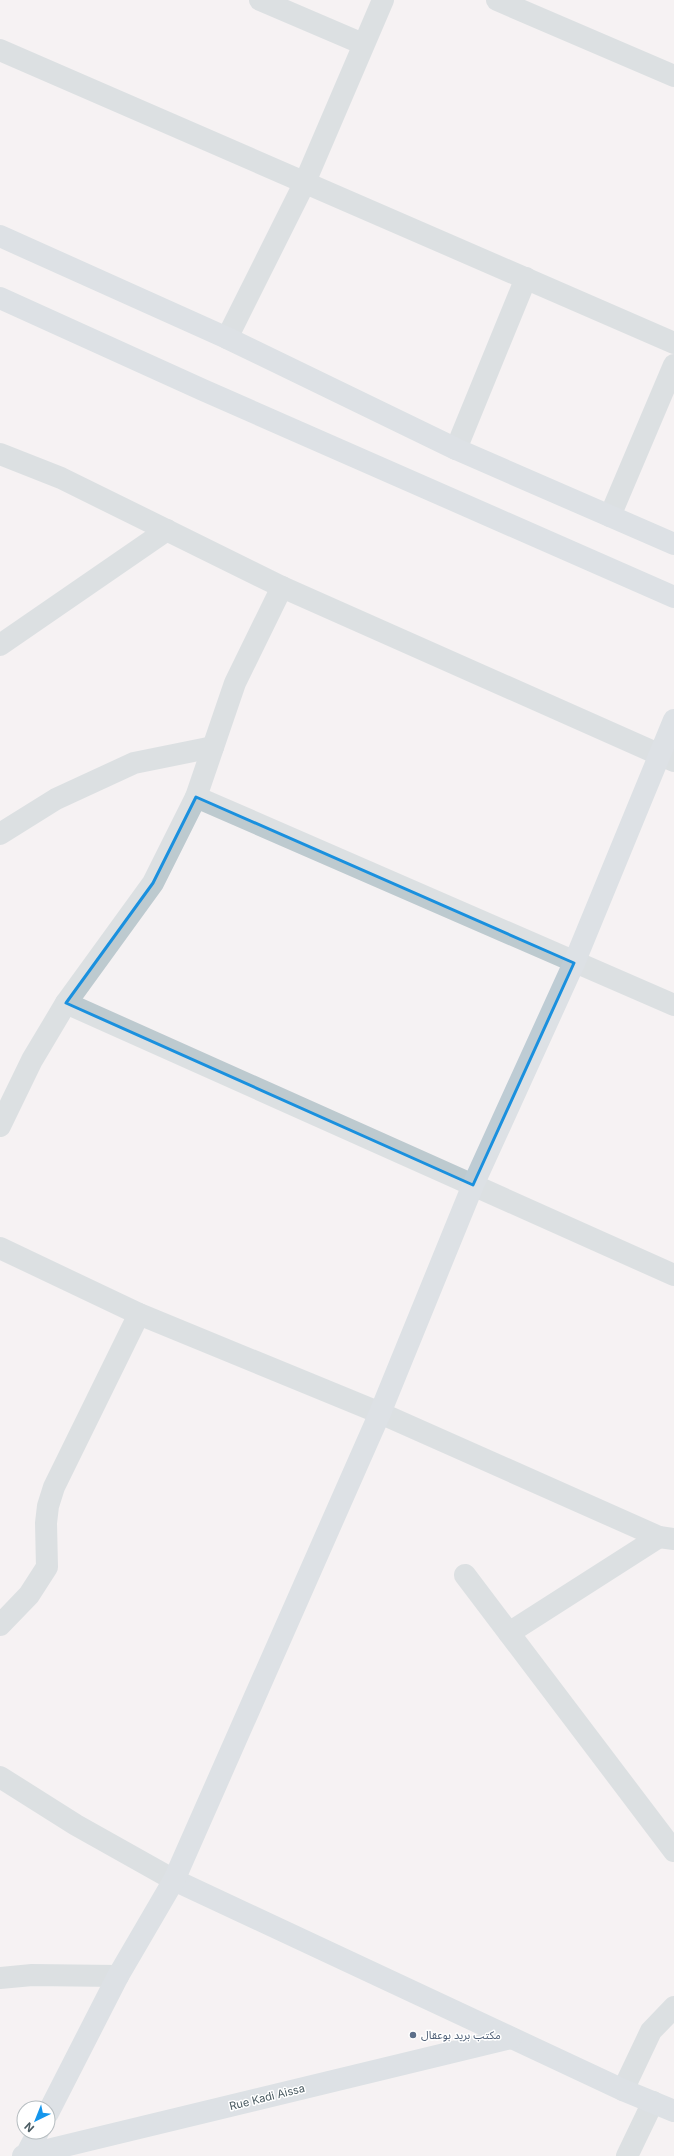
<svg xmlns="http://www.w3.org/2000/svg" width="674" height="2156" font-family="Inter,'Noto Sans Arabic',sans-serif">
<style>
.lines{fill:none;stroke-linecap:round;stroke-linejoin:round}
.minor{stroke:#bdcacf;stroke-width:22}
.secondary{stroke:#beccd4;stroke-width:22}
.marked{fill:none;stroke:#1a90de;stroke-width:3;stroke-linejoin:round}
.service-dot{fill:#5c6f8a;stroke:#fff;stroke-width:1.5}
.labels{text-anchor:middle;stroke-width:3;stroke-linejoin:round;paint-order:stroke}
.service-label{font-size:11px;fill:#4e5e75;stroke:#fff;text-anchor:start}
.street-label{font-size:11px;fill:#495a61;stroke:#fff}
</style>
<rect width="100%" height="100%" fill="#f5f2f3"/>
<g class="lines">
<g class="minor">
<path d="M 260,0 L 363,44"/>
<path d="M 497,0 L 674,76"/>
<path d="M 0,50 L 674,343"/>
<path d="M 227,338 L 305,182 L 383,0"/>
<path d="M 456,449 L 526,278"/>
<path d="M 0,454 L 61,478 L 282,587 L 674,761"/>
<path d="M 610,516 L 674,365"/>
<path d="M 0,645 L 167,530"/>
<path d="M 196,797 L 674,1005"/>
<path d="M 0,834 L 56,799 L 134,763 L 213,747"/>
<path d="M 66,1003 L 674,1275"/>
<path d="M 0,1126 L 32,1060 L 66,1003 L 153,883 L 196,797 L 235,683 L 282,587"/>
<path d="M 0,1248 L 139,1314 L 380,1413 L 659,1537 L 674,1539"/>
<path d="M 465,1575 L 674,1851"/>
<path d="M 0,1625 L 29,1595 L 47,1567 L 46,1523 L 48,1506 L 54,1487 L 139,1314"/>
<path d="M 509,1633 L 659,1537"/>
<path d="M 0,1777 L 76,1825 L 174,1880"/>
<path d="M 0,1978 L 32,1975 L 118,1976"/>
<path d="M 623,2090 L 651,2031 L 674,2007"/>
<path d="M 627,2156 L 653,2102"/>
</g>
<g class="secondary">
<path d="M 0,236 L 227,338 L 456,449 L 674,544"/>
<path d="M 0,298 L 203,390 L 674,597"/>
<path d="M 174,1880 L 623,2090 L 674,2111"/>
<path d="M 48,2113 L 118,1976 L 174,1880 L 380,1413 L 473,1185 L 574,963 L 674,720"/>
<path d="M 26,2155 L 38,2132"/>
<path d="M 23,2156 L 511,2038"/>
</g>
</g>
<path d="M0 0H674V2156H0ZM 196,797 L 574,963 L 473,1185 L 66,1003 L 153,883 Z" fill="#f5f2f3" fill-opacity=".55" fill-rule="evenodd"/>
<path class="marked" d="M 196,797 L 574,963 L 473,1185 L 66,1003 L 153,883 Z"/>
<circle class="service-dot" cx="413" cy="2035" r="4"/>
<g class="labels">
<g class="service-label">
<text x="421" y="2039">مكتب بريد بوعقال</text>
</g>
<g class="street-label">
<text transform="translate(267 2097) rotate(-14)" y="4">Rue Kadi Aissa</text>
</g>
</g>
<g transform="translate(36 2120) rotate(223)"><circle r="19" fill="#ffffff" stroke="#b6bdc0"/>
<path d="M0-3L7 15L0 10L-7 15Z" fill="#1596ec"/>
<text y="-6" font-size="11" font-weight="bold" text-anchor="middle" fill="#495a61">N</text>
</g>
</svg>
